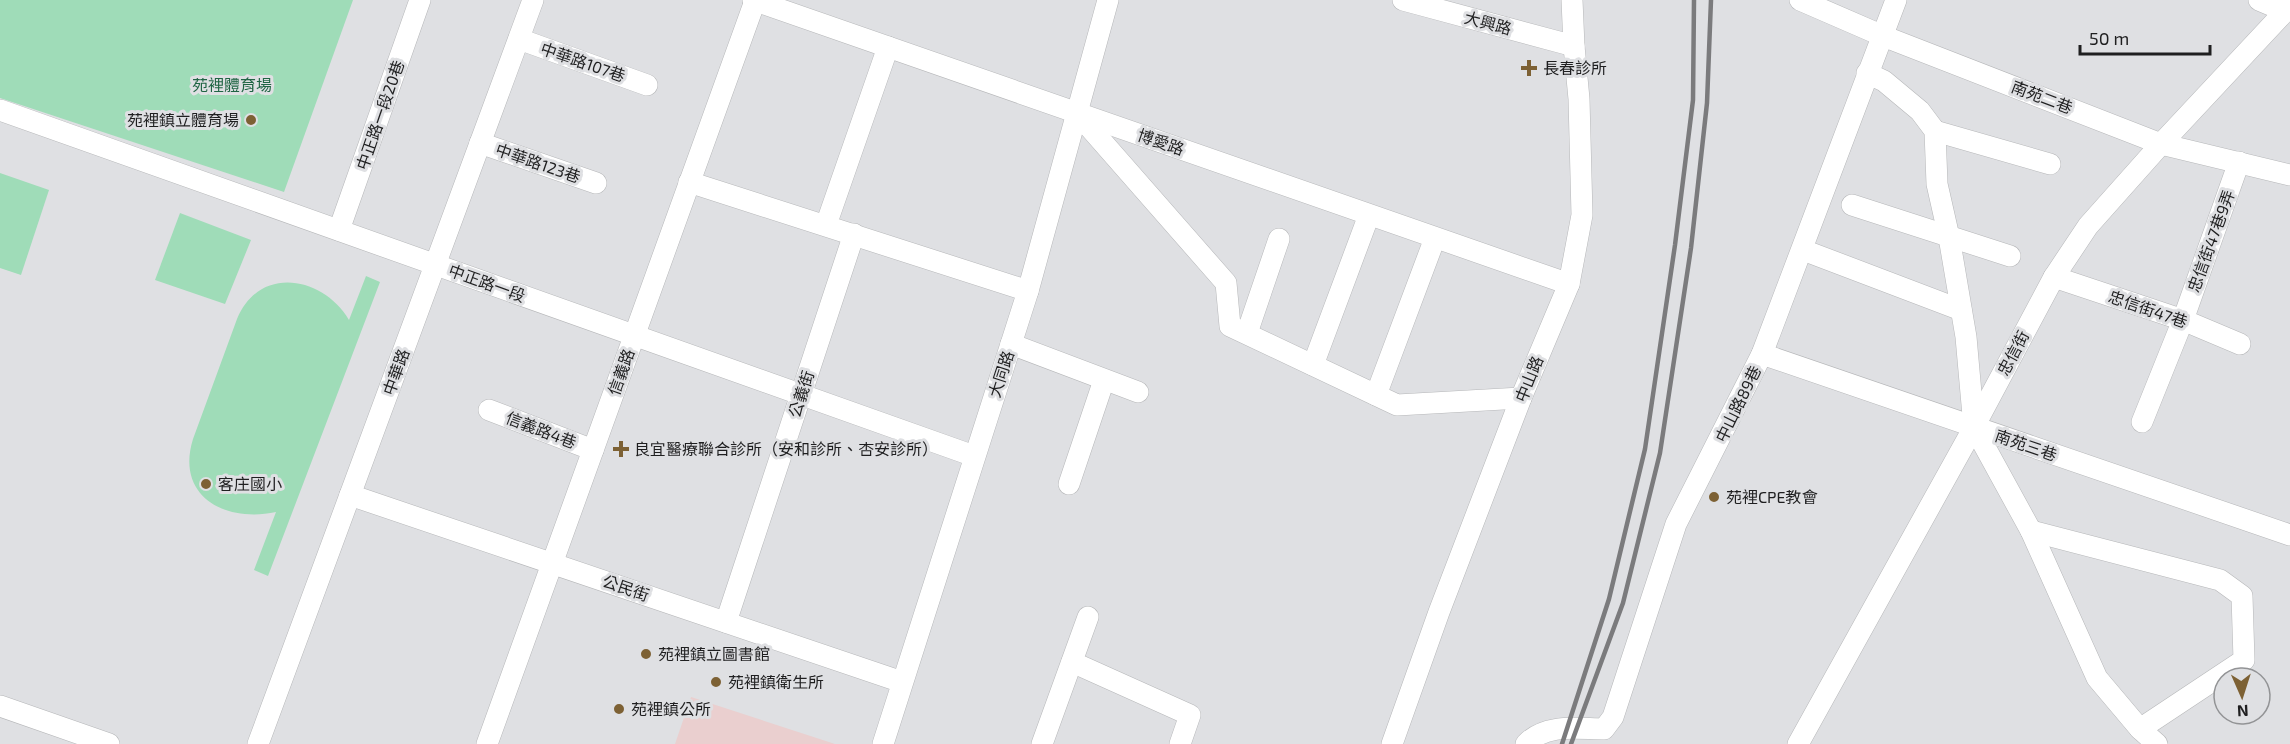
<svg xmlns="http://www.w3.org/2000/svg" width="2290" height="744" font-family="'Exo 2','Noto Sans TC',sans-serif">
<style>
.commercial{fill:#eacfcf}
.green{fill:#9fdcb8}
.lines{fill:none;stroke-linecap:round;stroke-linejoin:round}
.minor-casing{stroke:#b6b7b9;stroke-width:22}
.minor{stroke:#fff;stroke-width:21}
.rail{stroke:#7b7b7d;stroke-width:4.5}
.poi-dot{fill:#7d6134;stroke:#dfe0e3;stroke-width:2}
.labels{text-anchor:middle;stroke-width:6;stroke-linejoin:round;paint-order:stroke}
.street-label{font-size:16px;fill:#1f1f20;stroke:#dfe0e3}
.poi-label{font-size:16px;fill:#1f1f20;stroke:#dfe0e3;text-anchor:start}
.park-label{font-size:16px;fill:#206544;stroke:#dfe0e3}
</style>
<rect width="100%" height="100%" fill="#dfe0e3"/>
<path class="commercial" d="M 691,697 L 835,744 L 675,744 Z"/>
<g class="green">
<path d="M 0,0 L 353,0 L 284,192 L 0,98 Z"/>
<path d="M 0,173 L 49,190 L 21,275 L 0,268 Z"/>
<path d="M 180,213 L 251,240 L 225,304 L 155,280 Z"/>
<path d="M 366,276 L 380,282 L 268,576 L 254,570 L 276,512 C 226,523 175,497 193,439 L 237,319 C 259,265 323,276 349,320 Z"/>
</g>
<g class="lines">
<g class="minor-casing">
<g id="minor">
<path d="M 753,0 L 1569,284"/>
<path d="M 1403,0 L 1574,46"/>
<path d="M 1800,0 L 1883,36 L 2161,144 L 2290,175"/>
<path d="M 2259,0 L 2285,11"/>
<path d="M 519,39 L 647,85"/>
<path d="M 1867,73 L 1884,81 L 1920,111 L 1935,131 L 1937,184 L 1949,237 L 1966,337 L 1974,427 L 2031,531 L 2097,678 L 2140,729 L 2157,744"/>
<path d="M 0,110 L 974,456"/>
<path d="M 1077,113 L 1226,283 L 1230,326 L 1397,405 L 1521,398"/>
<path d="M 1935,131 L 2050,164"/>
<path d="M 480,143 L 596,183"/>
<path d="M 689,182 L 1028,291"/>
<path d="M 1852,205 L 2010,256"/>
<path d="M 826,225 L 888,47"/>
<path d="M 339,230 L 420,0"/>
<path d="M 1803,250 L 1961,310"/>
<path d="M 2054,277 L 2183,320 L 2240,344"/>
<path d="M 1247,333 L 1279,239"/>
<path d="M 1011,344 L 1138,392"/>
<path d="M 1762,354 L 2290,535"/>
<path d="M 1313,365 L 1369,215"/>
<path d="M 1376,395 L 1435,238"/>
<path d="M 489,410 L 593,450"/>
<path d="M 2142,422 L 2183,320 L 2239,162"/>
<path d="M 1069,484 L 1104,380"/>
<path d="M 350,495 L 902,682"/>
<path d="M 2031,531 L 2220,580 L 2242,596 L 2244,660 L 2140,729"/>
<path d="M 726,622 L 854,234"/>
<path d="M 1072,662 L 1190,715 L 1180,744"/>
<path d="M 0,706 L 109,744"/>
<path d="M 258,744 L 533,0"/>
<path d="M 487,744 L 755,1"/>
<path d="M 883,744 L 1028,291 L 1108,0"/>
<path d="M 1042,744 L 1088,617"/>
<path d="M 1392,744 L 1439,612 L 1521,398 L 1569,284 L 1582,215 L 1579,99 L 1574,46 L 1572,0"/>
<path d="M 1526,744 C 1546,723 1578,729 1604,729 L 1613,717 L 1676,524 L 1762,354 L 1896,0"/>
<path d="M 1798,744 L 1974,427 L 2054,277 L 2088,226 L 2161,144 L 2290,6"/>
</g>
</g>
<use href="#minor" class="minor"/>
<g class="rail">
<path d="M 1562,744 L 1609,599 L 1645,449 L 1675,245 L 1693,100 L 1694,0"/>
<path d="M 1571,744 L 1623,603 L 1660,453 L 1691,248 L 1707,103 L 1711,0"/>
</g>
</g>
<g class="poi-dot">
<path d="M1526 59h6v6h6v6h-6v6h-6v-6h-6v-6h6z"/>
<circle cx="251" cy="120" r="6"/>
<path d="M618 440h6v6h6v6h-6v6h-6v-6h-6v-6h6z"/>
<circle cx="206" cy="484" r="6"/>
<circle cx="1714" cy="497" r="6"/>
<circle cx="646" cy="654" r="6"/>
<circle cx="716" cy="682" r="6"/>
<circle cx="619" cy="709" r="6"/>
</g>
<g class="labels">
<g class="street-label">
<text transform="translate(1488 23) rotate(15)" y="6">大興路</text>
<text transform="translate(583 62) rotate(19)" y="6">中華路107巷</text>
<text transform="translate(2042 97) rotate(21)" y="6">南苑二巷</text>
<text transform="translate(380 115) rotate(-71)" y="6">中正路一段20巷</text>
<text transform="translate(1161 142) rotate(19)" y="6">博愛路</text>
<text transform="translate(538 163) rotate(19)" y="6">中華路123巷</text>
<text transform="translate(2211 241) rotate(-70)" y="6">忠信街47巷9弄</text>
<text transform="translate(487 283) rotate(20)" y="6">中正路一段</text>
<text transform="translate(2148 309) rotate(19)" y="6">忠信街47巷</text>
<text transform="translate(2013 353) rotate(-62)" y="6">忠信街</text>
<text transform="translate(396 372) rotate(-70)" y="6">中華路</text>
<text transform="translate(621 372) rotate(-70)" y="6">信義路</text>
<text transform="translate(1001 374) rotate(-72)" y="6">大同路</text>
<text transform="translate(1529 379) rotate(-68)" y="6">中山路</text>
<text transform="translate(801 394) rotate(-72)" y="6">公義街</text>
<text transform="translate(1738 404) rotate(-64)" y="6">中山路89巷</text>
<text transform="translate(541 430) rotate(21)" y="6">信義路4巷</text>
<text transform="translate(2026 445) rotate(19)" y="6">南苑三巷</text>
<text transform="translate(626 588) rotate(19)" y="6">公民街</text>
</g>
<g class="poi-label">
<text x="1543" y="74">長春診所</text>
<text x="239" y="126" text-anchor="end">苑裡鎮立體育場</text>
<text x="634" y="455">良宜醫療聯合診所（安和診所、杏安診所）</text>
<text x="218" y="490">客庄國小</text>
<text x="1726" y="503">苑裡CPE教會</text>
<text x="658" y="660">苑裡鎮立圖書館</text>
<text x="728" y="688">苑裡鎮衛生所</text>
<text x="631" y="715">苑裡鎮公所</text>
</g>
<g class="park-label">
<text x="232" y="91">苑裡體育場</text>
</g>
</g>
<g transform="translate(2242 696) rotate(177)"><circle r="28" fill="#dfe0e3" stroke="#929395" stroke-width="1.5"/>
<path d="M0-4.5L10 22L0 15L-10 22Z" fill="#7d6134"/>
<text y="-9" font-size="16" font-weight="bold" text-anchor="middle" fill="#1f1f20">N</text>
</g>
<path d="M2080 45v9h130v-9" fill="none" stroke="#1f1f20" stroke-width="3"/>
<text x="2089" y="45" font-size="18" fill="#1f1f20" stroke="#dfe0e3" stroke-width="4.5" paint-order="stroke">50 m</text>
</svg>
